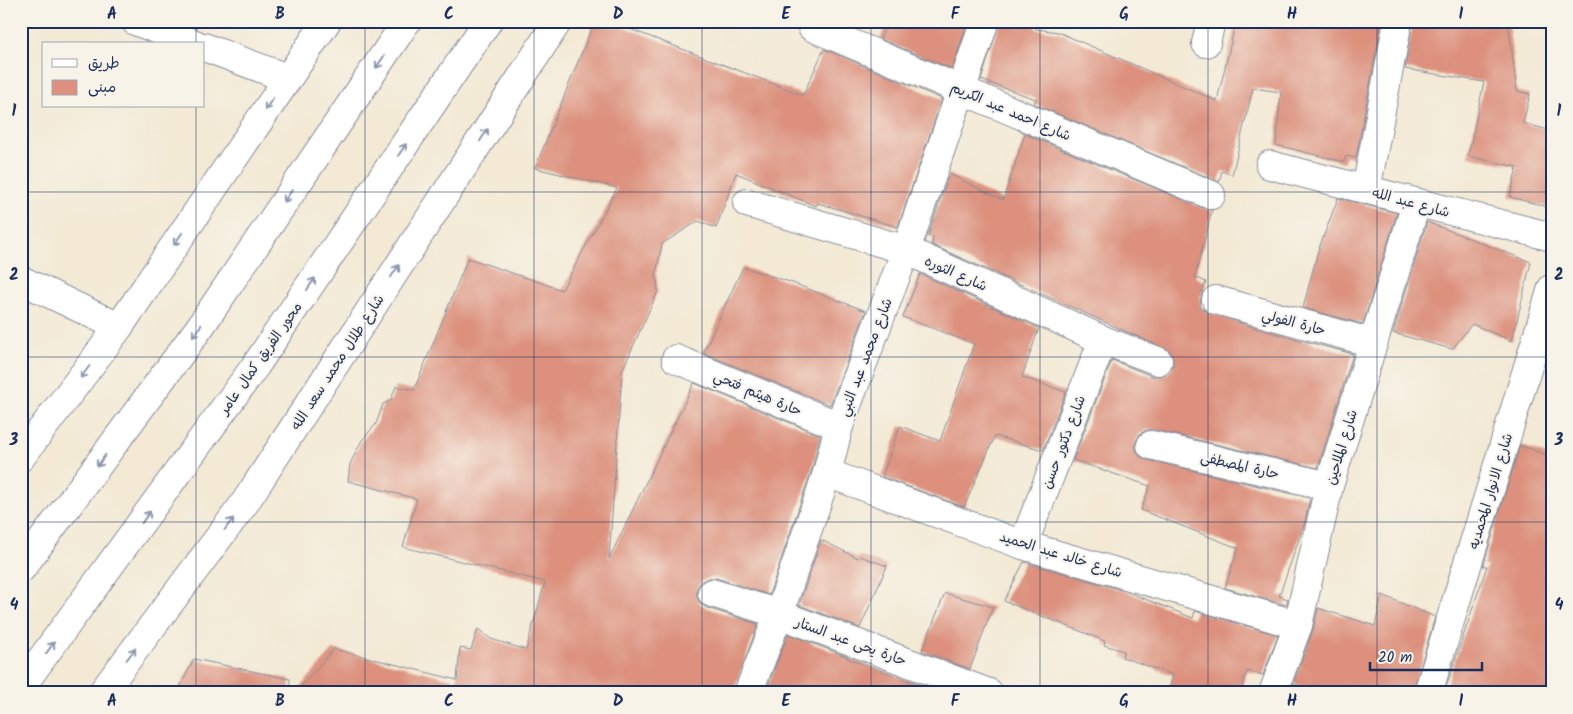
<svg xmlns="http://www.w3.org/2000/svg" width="1573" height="714" font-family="Kalam,'Playpen Sans Arabic',sans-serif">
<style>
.building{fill:#dc907d}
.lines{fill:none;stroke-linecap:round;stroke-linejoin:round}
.minor-casing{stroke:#878c99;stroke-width:30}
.major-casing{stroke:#878c99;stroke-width:30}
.highway-casing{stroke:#878c99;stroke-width:30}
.minor{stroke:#fff;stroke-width:28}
.major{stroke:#fff;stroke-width:28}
.highway{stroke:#fff;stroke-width:28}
.oneway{stroke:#8d97ae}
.grid{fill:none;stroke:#1b2f5e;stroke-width:1;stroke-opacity:0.55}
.labels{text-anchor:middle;stroke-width:4;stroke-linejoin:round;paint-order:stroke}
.street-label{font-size:14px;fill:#1b2f5e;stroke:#f7f3e8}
.neatline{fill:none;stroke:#1b2f5e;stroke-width:2}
.grid-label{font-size:16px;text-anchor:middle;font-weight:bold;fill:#1b2f5e}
</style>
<rect width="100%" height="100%" fill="#f7f3e8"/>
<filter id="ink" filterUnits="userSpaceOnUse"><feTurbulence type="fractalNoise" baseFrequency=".02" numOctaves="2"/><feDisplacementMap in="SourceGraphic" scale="10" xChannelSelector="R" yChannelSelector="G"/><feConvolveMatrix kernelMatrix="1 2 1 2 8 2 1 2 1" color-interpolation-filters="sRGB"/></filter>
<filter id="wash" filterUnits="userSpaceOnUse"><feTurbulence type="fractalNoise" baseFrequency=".0096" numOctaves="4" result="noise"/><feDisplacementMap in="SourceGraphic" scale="20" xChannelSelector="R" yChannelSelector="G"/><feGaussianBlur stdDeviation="1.12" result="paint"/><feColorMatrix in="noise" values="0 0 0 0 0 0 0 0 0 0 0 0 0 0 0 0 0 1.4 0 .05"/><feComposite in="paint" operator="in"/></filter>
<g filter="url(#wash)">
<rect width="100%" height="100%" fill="#f3e9d4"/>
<g id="blocks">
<g class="building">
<path d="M 887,21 L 968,21 L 952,69 L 880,39 Z"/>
<path d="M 1000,21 L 1036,21 L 1036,29 L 1058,32 L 1217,101 L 1236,21 L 1382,21 L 1356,158 L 1346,156 L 1344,162 L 1276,145 L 1281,92 L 1253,88 L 1232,175 L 1222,171 L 1219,182 L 1034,104 L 1036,99 L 981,80 Z"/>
<path d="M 1413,21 L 1508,21 L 1517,91 L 1530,94 L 1523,123 L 1552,131 L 1552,208 L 1510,197 L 1517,167 L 1468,156 L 1484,82 L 1405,69 Z"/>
<path d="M 593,25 L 627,28 L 803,95 L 824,49 L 942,99 L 898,227 L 818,203 L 816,206 L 736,173 L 716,228 L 698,221 L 662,244 L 656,273 L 658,291 L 622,371 L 609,559 L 694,383 L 820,435 L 812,469 L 769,595 L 716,578 L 709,578 L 702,581 L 697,588 L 697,597 L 700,603 L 707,608 L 758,624 L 733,693 L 295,693 L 334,649 L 457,680 L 460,648 L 471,650 L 478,629 L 491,639 L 526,650 L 545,582 L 403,547 L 417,499 L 348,481 L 350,464 L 362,440 L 376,424 L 383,404 L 391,400 L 396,386 L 414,390 L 468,258 L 562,290 L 617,188 L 535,168 Z"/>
<path d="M 1025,134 L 1205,209 L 1212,210 L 1195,277 L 1206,282 L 1201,296 L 1200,306 L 1205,311 L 1259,329 L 1353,354 L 1318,468 L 1155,430 L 1146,430 L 1140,434 L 1136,441 L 1136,450 L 1141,457 L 1147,460 L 1310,498 L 1305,522 L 1279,596 L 1288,599 L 1286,605 L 1225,588 L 1238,548 L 1141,510 L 1150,486 L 1073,460 L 1112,360 L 1152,376 L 1161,376 L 1168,373 L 1173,366 L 1173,358 L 1170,351 L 932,245 L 933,237 L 928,236 L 949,174 L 1003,200 Z"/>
<path d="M 1338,198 L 1397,213 L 1363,324 L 1303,308 L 1318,251 Z"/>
<path d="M 1427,222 L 1531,262 L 1512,341 L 1472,324 L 1452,349 L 1393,333 Z"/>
<path d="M 743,267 L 790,282 L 866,311 L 830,405 L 703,353 Z"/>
<path d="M 920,274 L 1039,328 L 1022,377 L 1066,392 L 1043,450 L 995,436 L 964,507 L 882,477 L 900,426 L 940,441 L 974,344 L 903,317 Z"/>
<path d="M 1520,445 L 1552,457 L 1552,693 L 1444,693 L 1487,566 L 1483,566 Z"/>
<path d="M 821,540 L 858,558 L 860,556 L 887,566 L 860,628 L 799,605 Z"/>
<path d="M 1024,562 L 1125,591 L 1193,618 L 1195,611 L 1278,635 L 1263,675 L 1247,671 L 1240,693 L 1168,693 L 1173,675 L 1122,657 L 1124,651 L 1104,645 L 1105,641 L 1004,601 Z"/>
<path d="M 945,593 L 993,607 L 970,669 L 922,651 Z"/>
<path d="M 1382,595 L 1435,617 L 1413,693 L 1325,693 L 1293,684 L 1313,630 L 1318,608 L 1375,626 Z"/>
<path d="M 788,634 L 848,657 L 847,658 L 944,693 L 765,693 Z"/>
<path d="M 194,659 L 290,679 L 289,693 L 177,693 Z"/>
</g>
</g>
</g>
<g filter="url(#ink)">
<use href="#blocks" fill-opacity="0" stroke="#878c99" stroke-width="1"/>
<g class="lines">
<g class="minor-casing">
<g id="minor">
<path d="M 135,21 L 195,44"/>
<path d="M 812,27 L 1211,195"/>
<path d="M 1206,43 L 1211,21"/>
<path d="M 204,47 L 287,78"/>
<path d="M 1270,165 L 1552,237"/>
<path d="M 1366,190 L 1398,21"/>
<path d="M 747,203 L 906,250 L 1103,340 L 1158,361"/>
<path d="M 21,280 L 119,327"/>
<path d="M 1216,300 L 1373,343"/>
<path d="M 676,359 L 839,426"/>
<path d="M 1151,445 L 1329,486"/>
<path d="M 827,473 L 1023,545 L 1298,625"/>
<path d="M 1023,545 L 1103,340"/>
<path d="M 712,593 L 779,614 L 989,693"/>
<path d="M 748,693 L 779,614 L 827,473 L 839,426 L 906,250 L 985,21"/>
<path d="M 1273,693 L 1298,625 L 1329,486 L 1416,204"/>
<path d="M 1428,693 L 1552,288"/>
</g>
</g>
<g class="major-casing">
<g id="major">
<path d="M 21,457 L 119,327 L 327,21"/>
<path d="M 102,693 L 244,504 L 558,21"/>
</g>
</g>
<g class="highway-casing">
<g id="highway">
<path d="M 21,569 L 200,327 L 407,21"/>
<path d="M 21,687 L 256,365 L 488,21"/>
</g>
</g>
<use href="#minor" class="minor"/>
<use href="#major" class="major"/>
<use href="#highway" class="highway"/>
</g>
<defs><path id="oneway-shaft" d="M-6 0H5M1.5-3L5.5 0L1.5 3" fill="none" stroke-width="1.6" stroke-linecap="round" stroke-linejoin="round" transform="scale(1.25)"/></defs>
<g class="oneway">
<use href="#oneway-shaft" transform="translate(380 62) rotate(124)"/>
<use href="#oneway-shaft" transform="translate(269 104) rotate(124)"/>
<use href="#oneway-shaft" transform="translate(484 135) rotate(-57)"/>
<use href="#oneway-shaft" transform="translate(402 150) rotate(-56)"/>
<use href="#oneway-shaft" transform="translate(288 196) rotate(124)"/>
<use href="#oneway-shaft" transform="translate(178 239) rotate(124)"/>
<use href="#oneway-shaft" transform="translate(395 271) rotate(-57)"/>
<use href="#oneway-shaft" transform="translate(311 284) rotate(-56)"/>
<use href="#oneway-shaft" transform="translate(197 331) rotate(126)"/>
<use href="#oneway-shaft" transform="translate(85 372) rotate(127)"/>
<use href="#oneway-shaft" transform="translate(101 461) rotate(126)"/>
<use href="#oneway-shaft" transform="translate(146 517) rotate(-54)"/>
<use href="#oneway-shaft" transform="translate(229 524) rotate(-53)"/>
<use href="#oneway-shaft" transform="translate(50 648) rotate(-54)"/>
<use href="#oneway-shaft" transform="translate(131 654) rotate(-53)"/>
</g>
</g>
<path class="grid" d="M 196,21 L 196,44M 365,21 L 365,693M 534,21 L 534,693M 702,21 L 702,693M 871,21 L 871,693M 1040,21 L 1040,693M 1208,21 L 1208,693M 1377,21 L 1377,693M 196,106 L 196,693M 21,192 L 1552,192M 21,357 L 1552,357M 21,522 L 1552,522"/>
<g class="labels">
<g class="street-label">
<text transform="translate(1011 111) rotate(23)" y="5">شارع احمد عبد الكريم</text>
<text transform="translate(1411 202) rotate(15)" y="5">شارع عبد الله</text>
<text transform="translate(956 273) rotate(24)" y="5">شارع الثوره</text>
<text transform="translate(1294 322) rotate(15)" y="5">حارة الفولي</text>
<text transform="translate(865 357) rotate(-69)" y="5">شارع محمد عبد النبي</text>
<text transform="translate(260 358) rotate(-55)" y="5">محور الفريق كمال عامر</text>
<text transform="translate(337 362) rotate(-57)" y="5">شارع طلال محمد سعد الله</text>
<text transform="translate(758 393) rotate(23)" y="5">حارة هيثم فتحي</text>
<text transform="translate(1063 442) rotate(-69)" y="5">شارع دكتور حسن</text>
<text transform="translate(1341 447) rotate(-73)" y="5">شارع الملاحين</text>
<text transform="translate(1240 465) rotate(13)" y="5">حارة المصطفى</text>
<text transform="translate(1490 491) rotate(-73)" y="5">شارع الانوار المحمديه</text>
<text transform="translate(1061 554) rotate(17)" y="5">شارع خالد عبد الحميد</text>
<text transform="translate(851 641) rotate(20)" y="5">حارة يحى عبد الستار</text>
</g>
</g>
<rect width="1573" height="714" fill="none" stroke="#f7f3e8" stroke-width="55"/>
<rect x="42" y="42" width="162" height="65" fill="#f7f3e8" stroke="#9fa5b1"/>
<rect x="52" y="59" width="25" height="8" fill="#ffffff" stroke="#9fa5b1"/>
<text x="88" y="68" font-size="15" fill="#1b2f5e">طريق</text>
<rect x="52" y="80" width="25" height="15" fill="#dc907d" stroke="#9fa5b1"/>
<text x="88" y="92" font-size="15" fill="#1b2f5e">مبنى</text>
<path d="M1370 662v8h112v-8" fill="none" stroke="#1b2f5e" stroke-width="2.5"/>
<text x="1378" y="662" font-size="15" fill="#1b2f5e" stroke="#f7f3e8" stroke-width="4" paint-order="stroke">20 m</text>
<rect x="28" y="28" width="1518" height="658" class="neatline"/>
<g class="grid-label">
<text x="112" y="19">A</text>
<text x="280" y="19">B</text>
<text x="449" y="19">C</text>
<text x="618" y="19">D</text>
<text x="786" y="19">E</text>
<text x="955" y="19">F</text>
<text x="1124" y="19">G</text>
<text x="1292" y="19">H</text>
<text x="1461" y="19">I</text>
<text x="14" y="116">1</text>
<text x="1559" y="116">1</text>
<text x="14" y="280">2</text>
<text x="1559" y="280">2</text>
<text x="14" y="445">3</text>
<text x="1559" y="445">3</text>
<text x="14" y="610">4</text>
<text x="1559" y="610">4</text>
<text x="112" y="706">A</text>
<text x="280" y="706">B</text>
<text x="449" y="706">C</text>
<text x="618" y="706">D</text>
<text x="786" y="706">E</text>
<text x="955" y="706">F</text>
<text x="1124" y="706">G</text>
<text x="1292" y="706">H</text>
<text x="1461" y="706">I</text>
</g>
</svg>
